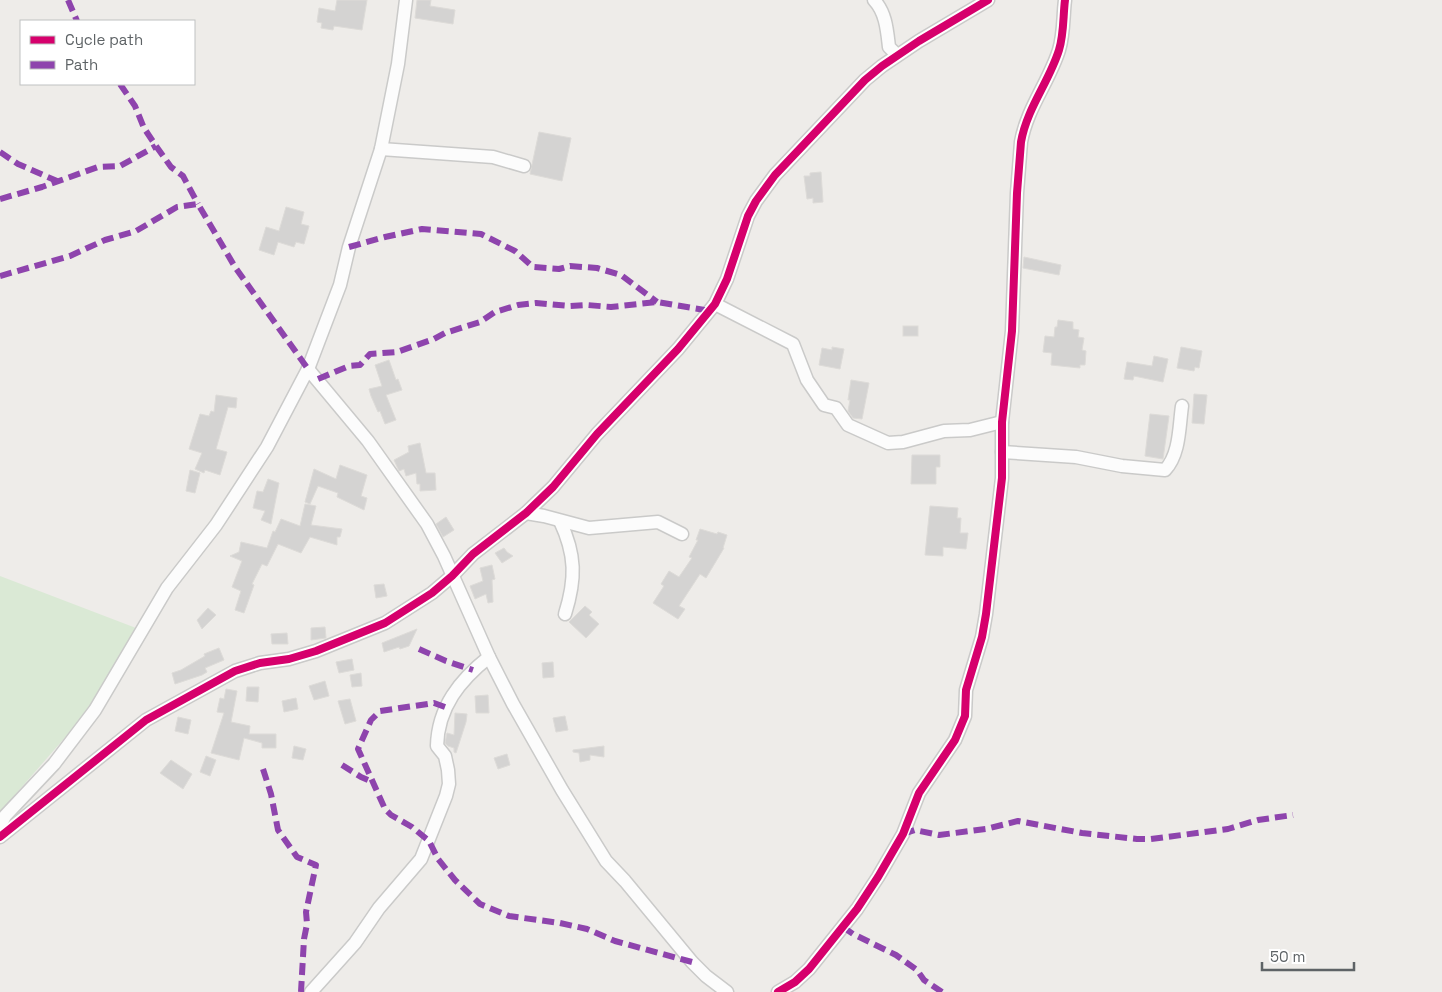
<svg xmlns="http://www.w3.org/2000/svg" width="1442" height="992" font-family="'Space Grotesk',sans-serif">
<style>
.green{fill:#dae9d5}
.building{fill:#d4d3d2;stroke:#dddbd8}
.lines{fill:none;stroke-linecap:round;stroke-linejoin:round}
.minor-casing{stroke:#cacac9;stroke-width:15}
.minor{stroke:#fcfcfc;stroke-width:12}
.quiet{stroke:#8e44ad;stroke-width:6;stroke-dasharray:12 6;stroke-linecap:butt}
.cycleway-casing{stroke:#fff;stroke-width:11}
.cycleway{stroke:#d6006c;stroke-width:8}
</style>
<rect width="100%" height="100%" fill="#eeece9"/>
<path class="green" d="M 0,576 L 136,628 L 82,718 L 0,812 Z"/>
<g class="building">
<path d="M 337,0 L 367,0 L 362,30 L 334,26 L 333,30 L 321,28 L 322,23 L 317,22 L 319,8 L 335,11 Z"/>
<path d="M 417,0 L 431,0 L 430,6 L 455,10 L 453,24 L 415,18 Z"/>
<path d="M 539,132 L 571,138 L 562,181 L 530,174 Z"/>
<path d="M 821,172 L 823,202 L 813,203 L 813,198 L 807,199 L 804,176 L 810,176 L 810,173 Z"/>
<path d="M 286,207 L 304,212 L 301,224 L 309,226 L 304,244 L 296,242 L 294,247 L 278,242 L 274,255 L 259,250 L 266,227 L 279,231 Z"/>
<path d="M 1024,257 L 1061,265 L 1059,275 L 1023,268 Z"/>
<path d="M 1058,320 L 1073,322 L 1073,329 L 1079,330 L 1078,337 L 1084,338 L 1082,350 L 1086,351 L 1085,365 L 1080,365 L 1080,368 L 1051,365 L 1052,353 L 1043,352 L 1045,336 L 1054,337 L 1055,327 L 1057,327 Z"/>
<rect x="903" y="326" width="15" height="10"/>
<path d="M 832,347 L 844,349 L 840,369 L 819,365 L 822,348 L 832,350 Z"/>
<path d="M 1181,347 L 1202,351 L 1199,368 L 1195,367 L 1194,371 L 1177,368 Z"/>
<path d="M 1154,356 L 1168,359 L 1163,382 L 1134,376 L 1133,380 L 1124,379 L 1127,362 L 1152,366 Z"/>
<path d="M 389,360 L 396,380 L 398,379 L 402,390 L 386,395 L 396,420 L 385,424 L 380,411 L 378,412 L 371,396 L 369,389 L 382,386 L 375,365 Z"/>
<path d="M 851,380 L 869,383 L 862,419 L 853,418 L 848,411 L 850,400 L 848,400 Z"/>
<path d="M 1194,394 L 1207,395 L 1204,424 L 1192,423 Z"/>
<path d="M 216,395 L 237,398 L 236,408 L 228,407 L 216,449 L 227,452 L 220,475 L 205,470 L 204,473 L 195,469 L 202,453 L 189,449 L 200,414 L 209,416 L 211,411 L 214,412 Z"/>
<path d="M 1150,414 L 1169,416 L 1163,459 L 1145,456 Z"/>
<path d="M 420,443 L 426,473 L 435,473 L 436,490 L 420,491 L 420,484 L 417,484 L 416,473 L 406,476 L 404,469 L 399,471 L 394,460 L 409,452 L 408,446 Z"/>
<path d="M 912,455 L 940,455 L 940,467 L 936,467 L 936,484 L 911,484 Z"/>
<path d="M 340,465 L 367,475 L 361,496 L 367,498 L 364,510 L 337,497 L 338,493 L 318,486 L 310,504 L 305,502 L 314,469 L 336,479 Z"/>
<path d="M 190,470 L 200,473 L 195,493 L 186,491 Z"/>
<path d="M 268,479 L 279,483 L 271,524 L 261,520 L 265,511 L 253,508 L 257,491 L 263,492 Z"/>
<path d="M 305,504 L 316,506 L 311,525 L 342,529 L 340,537 L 337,537 L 337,545 L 310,537 L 301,553 L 278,544 L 267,566 L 262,564 L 252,584 L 254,585 L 244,613 L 235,610 L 241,591 L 232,587 L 242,561 L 230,556 L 239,552 L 241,542 L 267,548 L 273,531 L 275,532 L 281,519 L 300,526 Z"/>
<path d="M 930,506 L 958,508 L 957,518 L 961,518 L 960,533 L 968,533 L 966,549 L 943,547 L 943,556 L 925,555 Z"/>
<path d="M 446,517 L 454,530 L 443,537 L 436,524 Z"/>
<path d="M 700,529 L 717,534 L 718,532 L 727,535 L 723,548 L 724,548 L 706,578 L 700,574 L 679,606 L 685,609 L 678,619 L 653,603 L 664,586 L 661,584 L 669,571 L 679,577 L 692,558 L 689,557 L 698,540 L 696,540 Z"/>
<path d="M 504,548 L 507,552 L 513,556 L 502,563 L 495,553 Z"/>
<path d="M 492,565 L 495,579 L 492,580 L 493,602 L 488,603 L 486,594 L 475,599 L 470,586 L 483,581 L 480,568 Z"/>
<path d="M 384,584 L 387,596 L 376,598 L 374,585 Z"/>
<path d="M 585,606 L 592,612 L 589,615 L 599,624 L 586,638 L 569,622 Z"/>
<path d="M 208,608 L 216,615 L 202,629 L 197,620 Z"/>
<path d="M 325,627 L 326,638 L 311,640 L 311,628 Z"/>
<path d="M 417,629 L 409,646 L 400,649 L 399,647 L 384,652 L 382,643 Z"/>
<path d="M 287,633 L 288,644 L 272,644 L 271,634 Z"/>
<path d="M 219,648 L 224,660 L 205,668 L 207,672 L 202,675 L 175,684 L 172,673 L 181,670 L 205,656 L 204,654 Z"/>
<path d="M 352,659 L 354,670 L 339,673 L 336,662 Z"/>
<path d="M 553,662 L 554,677 L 543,678 L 542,663 Z"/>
<path d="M 361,673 L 362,686 L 352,687 L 350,675 Z"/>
<path d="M 325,681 L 329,696 L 314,700 L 309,686 Z"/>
<path d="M 247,687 L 259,687 L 258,702 L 246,701 Z"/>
<path d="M 226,689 L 237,691 L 231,722 L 250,726 L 249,734 L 276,734 L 276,748 L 262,748 L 262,743 L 244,738 L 239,760 L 211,753 L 224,713 L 217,712 L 220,698 L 224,699 Z"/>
<path d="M 488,695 L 489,713 L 476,713 L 475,696 Z"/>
<path d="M 296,698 L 298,709 L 284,712 L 282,701 Z"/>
<path d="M 350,699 L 356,721 L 345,724 L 338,701 Z"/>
<path d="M 455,713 L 467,714 L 466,722 L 456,753 L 454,752 L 454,748 L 448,746 L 445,743 L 447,733 L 454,735 Z"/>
<path d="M 565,716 L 568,730 L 556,732 L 553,718 Z"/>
<path d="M 178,717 L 191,720 L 188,734 L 175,731 Z"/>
<path d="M 294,746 L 306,749 L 303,760 L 292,758 Z"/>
<path d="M 604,746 L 604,757 L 590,755 L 590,760 L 580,762 L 579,753 L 573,752 L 573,750 Z"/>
<path d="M 507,754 L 510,765 L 498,769 L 494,758 Z"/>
<path d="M 206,756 L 216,760 L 210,776 L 200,772 Z"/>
<path d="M 171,760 L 192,774 L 183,789 L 160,773 Z"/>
</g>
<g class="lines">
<g class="minor-casing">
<g id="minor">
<path d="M 874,0 C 886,13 887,30 889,47 L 897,55"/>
<path d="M 381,149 L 493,157 L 524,166"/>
<path d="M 715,304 L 793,344 L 807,380 L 824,405 L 836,408 L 848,425 L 888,443 L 903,442 L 944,431 L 970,430 L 1002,422"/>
<path d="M 308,369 L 368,441 L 427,524 L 444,556 L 489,657 L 513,704 L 562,790 L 606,861 L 625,881 L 692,962 L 706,976 L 727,992"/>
<path d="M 1002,452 L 1076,457 L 1122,466 L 1165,470 C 1180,454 1179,427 1182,406"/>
<path d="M 526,513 L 544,516 L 589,528 L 658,522 L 682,534"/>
<path d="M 560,521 C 576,555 576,579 565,614"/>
<path d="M 0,825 L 5,816 L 54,764 L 95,710 L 167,588 L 216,525 L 267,447 L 308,369 L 340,285 L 349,247 L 381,149 L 398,64 L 406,0"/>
<path d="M 0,837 L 146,720 L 235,671 L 260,663 L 289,659 L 316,651 L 385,623 L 432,593 L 452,576 L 473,554 L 526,513 L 553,487 L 597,434 L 678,349 L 715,304 L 727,279 L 748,216 L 756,201 L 775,175 L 865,80 L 882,66 L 919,41 L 988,0"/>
<path d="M 311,992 L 355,943 L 379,908 L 421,859 L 446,796 L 449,784 L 448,770 L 445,756 L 437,746 C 438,707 460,680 489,657"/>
<path d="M 778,992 L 795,982 L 809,969 L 857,909 L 878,877 L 903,834 L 919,793 L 955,740 L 965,716 L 966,690 L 982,637 L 986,614 L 1002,478 L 1002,422 L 1012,331 L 1017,193 L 1021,142 C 1027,108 1049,82 1059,50 C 1064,34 1063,16 1065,0"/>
</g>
</g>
<use href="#minor" class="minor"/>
<g class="quiet">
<path d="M 68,0 L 77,21"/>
<path d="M 120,84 L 135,106 L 144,128 L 156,146 L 171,167 L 183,176 L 198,204"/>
<path d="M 0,152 L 18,164 L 57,181"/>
<path d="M 0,199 L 42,187 L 98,167 L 120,166 L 156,146"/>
<path d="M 349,247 L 385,237 L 422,229 L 481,234 L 515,251 L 533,267 L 559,269 L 570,266 L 597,268 L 621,275 L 657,302"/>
<path d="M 0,276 L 70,256 L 105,240 L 136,231 L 177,207 L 198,204 L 235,267 L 308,369"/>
<path d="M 318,379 L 349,366 L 360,365 L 370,354 L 397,352 L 434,339 L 445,333 L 480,322 L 495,312 L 518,305 L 536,303 L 569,306 L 587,305 L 611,307 L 657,302 L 710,311"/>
<path d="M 419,649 L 446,661 L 473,670"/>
<path d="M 445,707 L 434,703 L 380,711 L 371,720 L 358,749 L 385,809 L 391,815 L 412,827 L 429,841 L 438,859 L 455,880 L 480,904 L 509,916 L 560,923 L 587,929 L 615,941 L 692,962"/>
<path d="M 342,765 L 361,777 L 373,782"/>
<path d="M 263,769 L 271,794 L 278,830 L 297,857 L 316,865 L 306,912 L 307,924 L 304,939 L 301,992"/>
<path d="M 903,834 L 915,830 L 939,835 L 986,829 L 1018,821 L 1082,833 L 1137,839 L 1151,839 L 1228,829 L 1258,820 L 1293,815"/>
<path d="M 843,927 L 853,934 L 896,955 L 917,970 L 924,980 L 942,992"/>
</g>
<g class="cycleway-casing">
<g id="cycleway">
<path d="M 0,837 L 146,720 L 235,671 L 260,663 L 289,659 L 316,651 L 385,623 L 432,593 L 452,576 L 473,554 L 526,513 L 553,487 L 597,434 L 678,349 L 715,304 L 727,279 L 748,216 L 756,201 L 775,175 L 865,80 L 882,66 L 919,41 L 988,0"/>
<path d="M 778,992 L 795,982 L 809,969 L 857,909 L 878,877 L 903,834 L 919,793 L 955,740 L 965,716 L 966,690 L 982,637 L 986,614 L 1002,478 L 1002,422 L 1012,331 L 1017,193 L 1021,142 C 1027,108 1049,82 1059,50 C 1064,34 1063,16 1065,0"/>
</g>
</g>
<use href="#cycleway" class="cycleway"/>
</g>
<rect x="20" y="20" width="175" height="65" fill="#ffffff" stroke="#bfc1c2"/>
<rect x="30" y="36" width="25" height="8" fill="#d6006c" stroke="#bfc1c2"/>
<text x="65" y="45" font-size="15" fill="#5e6366">Cycle path</text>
<rect x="30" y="61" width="25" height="8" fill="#8e44ad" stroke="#bfc1c2"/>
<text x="65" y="70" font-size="15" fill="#5e6366">Path</text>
<path d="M1262 962v8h92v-8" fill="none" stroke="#5e6366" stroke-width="2.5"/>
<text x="1270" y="962" font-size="15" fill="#5e6366" stroke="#ffffff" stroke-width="4" paint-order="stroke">50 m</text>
</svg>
